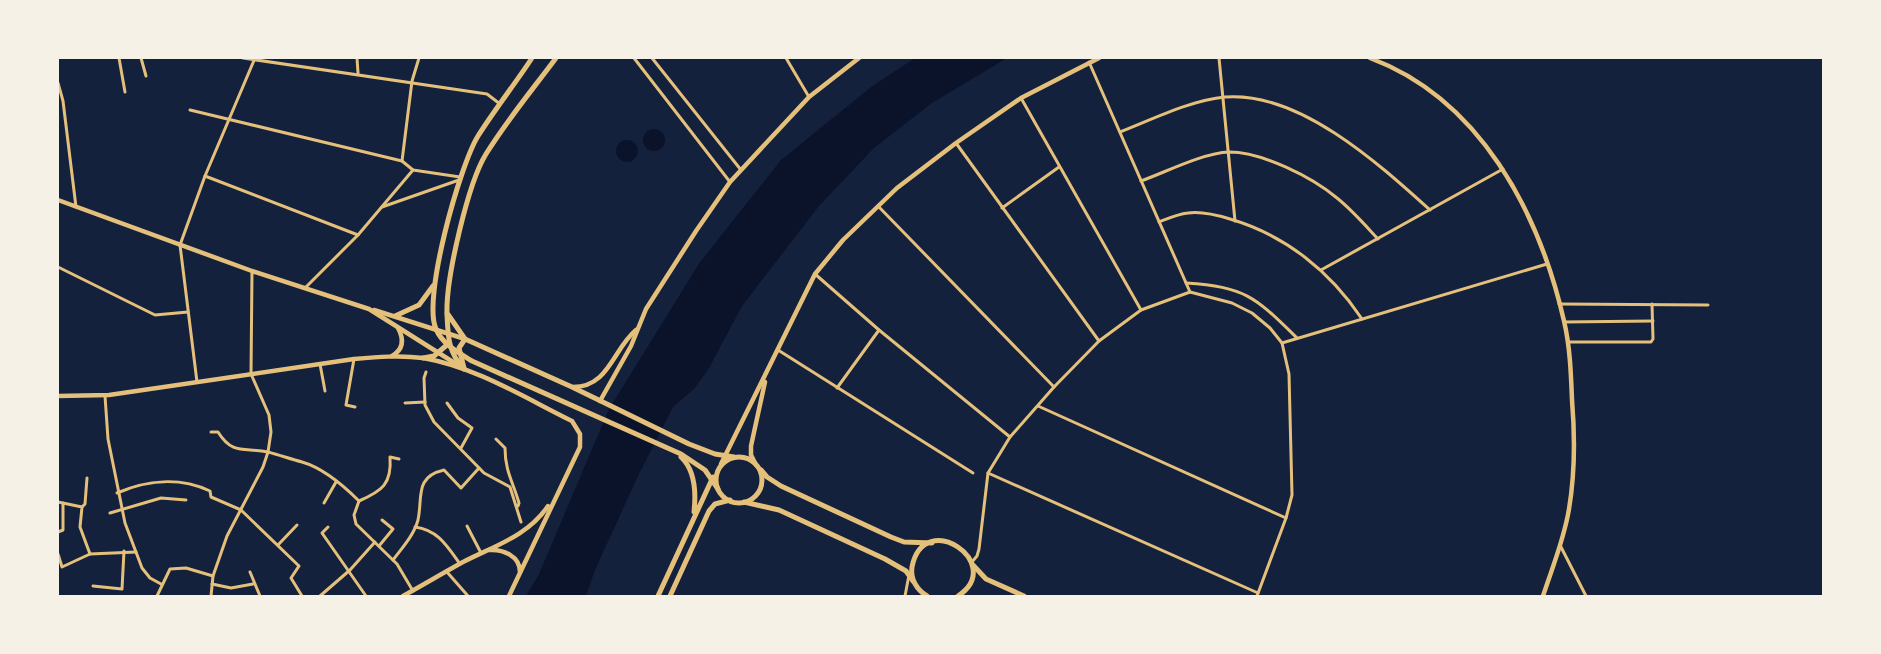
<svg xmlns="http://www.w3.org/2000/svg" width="1881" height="654" font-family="'Fira Sans',sans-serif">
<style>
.water{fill:#0b132b}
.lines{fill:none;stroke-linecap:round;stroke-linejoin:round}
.minor{stroke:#e5c07b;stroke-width:3}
.tertiary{stroke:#e5c07b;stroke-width:4.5}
.secondary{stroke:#e5c07b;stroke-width:4.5}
.primary{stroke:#e5c07b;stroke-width:5}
</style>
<rect width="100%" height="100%" fill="#14213d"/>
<g class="water">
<path d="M 915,58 L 1007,58 L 932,103 L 874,148 L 819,206 L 742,306 L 708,370 L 694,389 L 673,407 L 638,476 L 595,570 L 586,596 L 526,596 L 539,574 L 609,409 L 700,262 L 781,160 L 871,87 Z"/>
<circle cx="654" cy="140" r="11"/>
<circle cx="627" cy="151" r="11"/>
</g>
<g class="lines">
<g class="minor">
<path d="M 119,58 L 125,92"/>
<path d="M 141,58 L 146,76"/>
<path d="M 243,58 L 487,94 L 500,104"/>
<path d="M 357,58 L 358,73"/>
<path d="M 634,58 L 730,182"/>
<path d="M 652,58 L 741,170"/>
<path d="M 786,58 L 809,97"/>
<path d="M 1219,58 L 1235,221"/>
<path d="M 1089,62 L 1190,292"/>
<path d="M 58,83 L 63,101 L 76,207"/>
<path d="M 1021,98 L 1141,310"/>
<path d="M 190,110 L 402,161 L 413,170 L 460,177"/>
<path d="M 1120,132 C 1151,120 1191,100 1225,97 C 1299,91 1379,164 1430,210"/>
<path d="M 956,143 L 1099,341"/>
<path d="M 402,161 L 412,81 L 419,58"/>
<path d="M 205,176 L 358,235"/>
<path d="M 1141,181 C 1166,172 1203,153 1229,152 C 1262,152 1312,177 1337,198 C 1352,210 1365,225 1378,239"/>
<path d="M 878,206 L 1054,387"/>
<path d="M 382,207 L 459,180"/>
<path d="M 1002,208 L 1059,167"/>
<path d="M 1159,222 C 1169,218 1178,214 1188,213 C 1202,211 1217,215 1230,219 C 1285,235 1330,271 1362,319"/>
<path d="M 58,267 L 155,315 L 188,312"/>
<path d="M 1321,270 L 1503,169"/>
<path d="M 815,274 L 879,330 L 1010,437"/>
<path d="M 1186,283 C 1246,287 1255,297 1297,338"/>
<path d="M 305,288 L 358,235 L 413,170"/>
<path d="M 1559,304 L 1708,305"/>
<path d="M 1564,322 L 1653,321"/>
<path d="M 1568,342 L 1651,342 L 1653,339 L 1652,304"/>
<path d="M 1282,343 L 1547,264"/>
<path d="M 778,350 L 973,473"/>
<path d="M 354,359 L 346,405 L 355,407"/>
<path d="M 320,364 L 325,391"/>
<path d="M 426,372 L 424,378 L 425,405 L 434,422 L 484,473 L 510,487 L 521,522"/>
<path d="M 197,382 L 180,245 L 205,176 L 255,58"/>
<path d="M 837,388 L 879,330"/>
<path d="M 105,396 L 108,439 L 125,523 L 142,568 L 150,578 L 161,584"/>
<path d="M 405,403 L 425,402"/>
<path d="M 447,403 L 458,418 L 472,428 L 461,448"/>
<path d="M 1038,406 L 1286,518"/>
<path d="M 211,432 L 218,432 C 233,456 245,447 268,452 C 279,455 291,459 302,462 C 323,468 344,486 359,501 L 354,515 L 356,524 L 397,564 L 413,591"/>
<path d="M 496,439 L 505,448 C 505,471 513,482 519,503 L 518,506"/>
<path d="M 988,473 L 1258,593"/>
<path d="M 117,493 C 147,480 180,477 210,491 L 211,497 L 241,510 L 299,566 L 291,578 L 302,596"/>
<path d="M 359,501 C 382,491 392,484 390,457 L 399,459"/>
<path d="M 58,502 L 82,507 L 80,527 L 90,554"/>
<path d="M 324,503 L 336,482"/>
<path d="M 82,507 L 85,504 L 87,478"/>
<path d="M 110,513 L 161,498 L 186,500"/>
<path d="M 467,526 L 481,553"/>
<path d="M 328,527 L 322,533 L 366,596"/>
<path d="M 415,527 C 438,530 447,546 460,564"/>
<path d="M 58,532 L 63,530 L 63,503"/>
<path d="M 278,545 L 297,525"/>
<path d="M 379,546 L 393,529 L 382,520"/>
<path d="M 1561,547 L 1586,596"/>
<path d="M 58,554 L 62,567 L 90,554 L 136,552"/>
<path d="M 393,560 C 402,548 414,535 418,520 C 423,497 414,477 444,470 L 461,488 L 479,468"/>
<path d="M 971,563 L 977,556 L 979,549 L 988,473 L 1010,437 L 1054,387 L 1099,341 L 1141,310 L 1190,292 L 1232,303 L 1252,313 L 1270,328 L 1282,343 L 1289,374 L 1292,495 L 1286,518 L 1257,596"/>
<path d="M 250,572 L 260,596"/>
<path d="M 447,572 L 468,596"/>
<path d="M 212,584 L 231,588 L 253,584"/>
<path d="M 93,586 L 122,589 L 124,551"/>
<path d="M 157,596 L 170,569 L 186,568 L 213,576"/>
<path d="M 211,596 L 213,576 L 227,536 L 263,467 L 268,452 L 271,432 L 269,415 L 251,374 L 252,271"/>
<path d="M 320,596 L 350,570 L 375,542"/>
<path d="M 905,596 L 909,575"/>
</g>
<g class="tertiary">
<path d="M 1370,58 C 1480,99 1539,212 1564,321 C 1570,346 1571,374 1572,400 C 1575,436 1575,473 1569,509 C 1564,540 1552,568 1543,596"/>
<path d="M 573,387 C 609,387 613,349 636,330"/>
<path d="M 58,396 L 109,395 L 354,359 C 377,357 400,355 423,358 C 476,367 525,398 572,421 L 580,434 L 580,447 L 509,596"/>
<path d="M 600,401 L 631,346 L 646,309 L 696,231 L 730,182 L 809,97 L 859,58"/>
<path d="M 721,464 L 815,274 L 843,240 L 897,188 L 956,143 L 1021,98 L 1099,58"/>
<path d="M 756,465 L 751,455 L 751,446 L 765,382"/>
<path d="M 489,550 C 503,549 520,556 520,572"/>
<path d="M 403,596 C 423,585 443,573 463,562 C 494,546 528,536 548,506"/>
</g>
<g class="secondary">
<path d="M 58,200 L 252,271 L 369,309 L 461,367"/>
<path d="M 374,310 L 465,339"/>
<path d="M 392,356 C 404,349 404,339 398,328"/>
</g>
<g class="primary">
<path d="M 532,58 C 515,84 495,109 478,136 C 460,165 422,299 436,329 C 442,344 459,353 472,361 L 681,454 L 705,470 L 718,489"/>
<path d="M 556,58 C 533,89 507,120 486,154 C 468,183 446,278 447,313 L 465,339 L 572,387 L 689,444 L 715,454 L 734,457"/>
<path d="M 447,314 C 448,336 448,353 464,369"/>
<path d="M 395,316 L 419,305 L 433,286"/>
<path d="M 423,358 L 434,356 L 448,344"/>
<path d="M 464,368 L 459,348 L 465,339"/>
<circle cx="739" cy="480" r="23"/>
<path d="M 681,457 C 695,470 696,494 694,512"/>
<path d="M 761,470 L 767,477 L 781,486 L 891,537 L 904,542 L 932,543"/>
<path d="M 744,502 L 779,510 L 885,559 L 906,571 L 913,581"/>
<path d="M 972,564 L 986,579 L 1024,596"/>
<path d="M 658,596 L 713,477"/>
<path d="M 670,596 L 709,511 L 715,504 L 730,500"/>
<path d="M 927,596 C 917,590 910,579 912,567 C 924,507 1007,564 958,596"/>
</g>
</g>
<rect width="1881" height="654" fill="none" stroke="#f6f1e7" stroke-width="118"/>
</svg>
